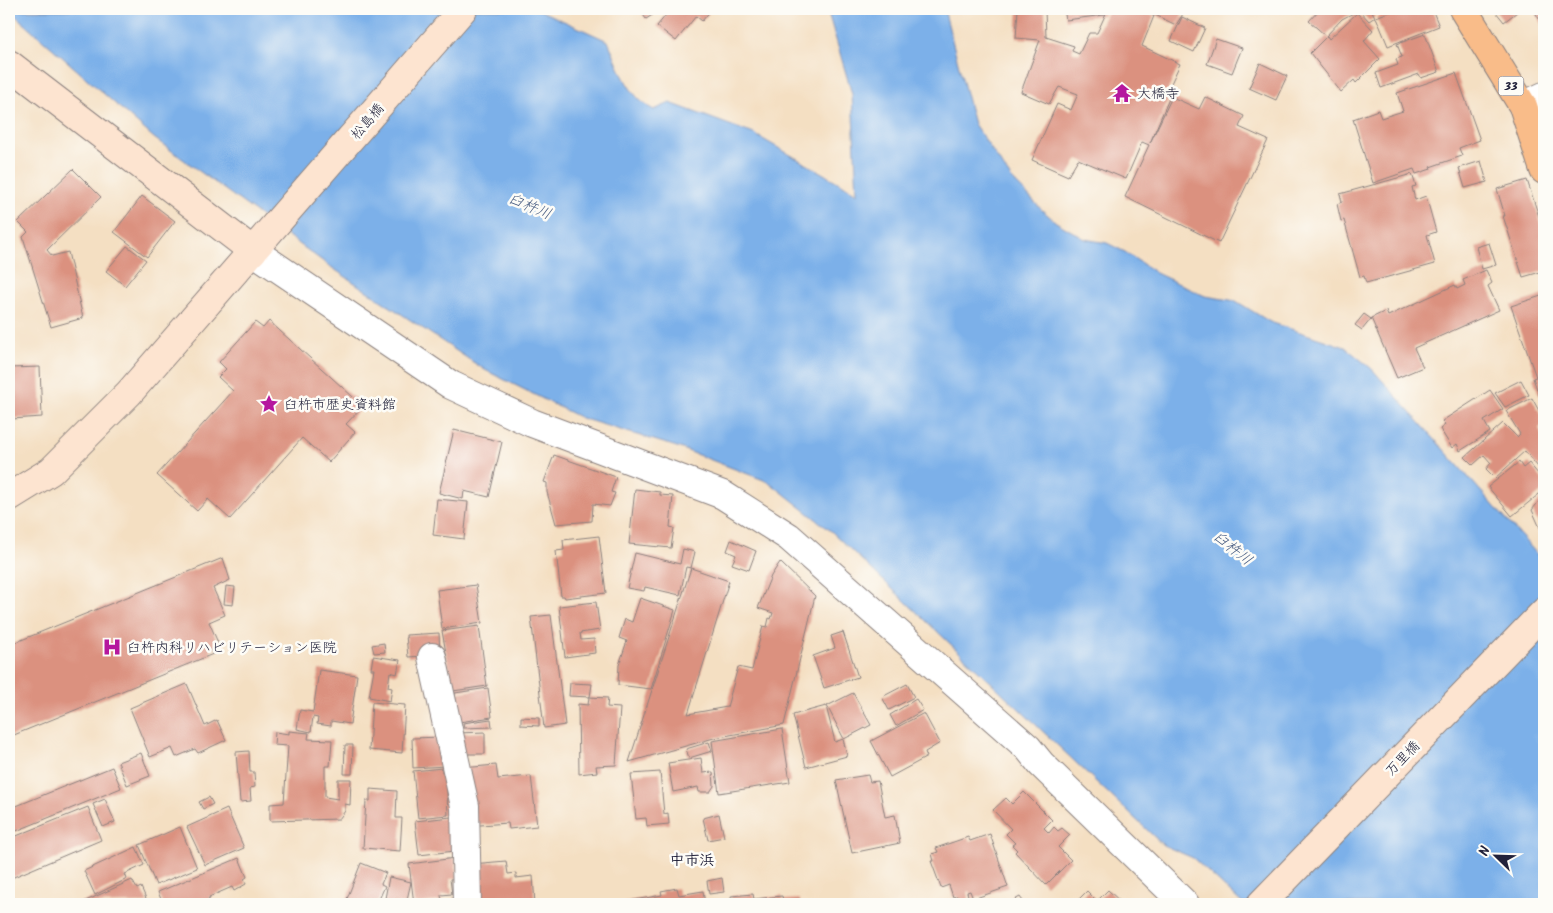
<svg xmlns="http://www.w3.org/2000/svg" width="1553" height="913" font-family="Kalam,'Klee One',sans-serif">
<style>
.water{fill:#7bb0e9;stroke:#4e6992}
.building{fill:#db917f}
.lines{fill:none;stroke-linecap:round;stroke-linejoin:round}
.street-casing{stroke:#8b807e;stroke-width:30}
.secondary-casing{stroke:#8b807e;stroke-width:30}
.primary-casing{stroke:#8b807e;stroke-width:30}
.street{stroke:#fff;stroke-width:28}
.secondary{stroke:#fde4d0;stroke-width:28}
.primary{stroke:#f9bc89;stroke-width:28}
.labels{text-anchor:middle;stroke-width:5;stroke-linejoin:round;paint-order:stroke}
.shield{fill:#fdfcf7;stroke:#646373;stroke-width:1}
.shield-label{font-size:12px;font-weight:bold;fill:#22223b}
.poi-label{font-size:14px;fill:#22223b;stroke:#fdfcf7;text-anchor:start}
.street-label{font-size:14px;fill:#22223b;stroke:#fdfcf7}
.water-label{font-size:15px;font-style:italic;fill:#465b81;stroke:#fdfcf7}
.neighbourhood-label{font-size:15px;font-weight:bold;fill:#22223b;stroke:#fdfcf7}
</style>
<rect width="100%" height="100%" fill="#fdfcf7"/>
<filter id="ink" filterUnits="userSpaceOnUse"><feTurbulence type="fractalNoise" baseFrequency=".02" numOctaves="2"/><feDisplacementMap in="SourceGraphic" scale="10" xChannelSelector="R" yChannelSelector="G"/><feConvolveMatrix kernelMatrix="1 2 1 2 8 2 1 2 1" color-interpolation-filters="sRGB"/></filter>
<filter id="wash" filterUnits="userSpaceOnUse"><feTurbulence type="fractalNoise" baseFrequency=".0096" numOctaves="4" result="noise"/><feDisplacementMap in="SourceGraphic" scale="20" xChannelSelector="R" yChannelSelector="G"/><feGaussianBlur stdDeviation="1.12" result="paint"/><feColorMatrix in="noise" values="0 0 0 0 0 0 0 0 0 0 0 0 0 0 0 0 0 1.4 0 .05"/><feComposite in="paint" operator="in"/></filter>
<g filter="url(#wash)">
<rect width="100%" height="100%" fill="#f4dfc2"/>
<path class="water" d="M 537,9 L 608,41 C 619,67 628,97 654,110 L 670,103 L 754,134 L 857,193 L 852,94 L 827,9 L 944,9 L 974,124 L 1011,178 L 1042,210 L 1056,222 L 1085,239 L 1107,243 L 1125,252 L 1156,273 L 1192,290 L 1205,296 L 1236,301 L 1270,322 L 1345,347 L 1372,369 L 1544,562 L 1544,904 L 1243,904 L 1193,858 L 1163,845 L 831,531 L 769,482 L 677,447 L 581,418 L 485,370 L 328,265 L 154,138 L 9,10 Z"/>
<g id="blocks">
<g class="building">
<path d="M 639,9 L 662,9 L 646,19 Z"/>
<path d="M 671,9 L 676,13 L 680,9 L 712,9 L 702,21 L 696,16 L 676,41 L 657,26 Z"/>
<path d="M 1018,9 L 1045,10 L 1046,37 L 1074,46 L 1072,51 L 1079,54 L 1089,33 L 1097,33 L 1108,9 L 1143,9 L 1142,11 L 1154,16 L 1142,46 L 1180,64 L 1167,92 L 1171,94 L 1150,143 L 1172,97 L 1199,109 L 1205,97 L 1244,116 L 1239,127 L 1268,140 L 1219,243 L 1125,197 L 1149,145 L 1142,142 L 1126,179 L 1078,159 L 1068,176 L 1032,160 L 1057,104 L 1071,110 L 1078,94 L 1059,87 L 1049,104 L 1021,92 L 1040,40 L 1016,38 Z"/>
<path d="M 1064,9 L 1103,9 L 1104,15 L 1066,20 Z"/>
<path d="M 1151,9 L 1186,9 L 1176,25 L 1149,12 Z"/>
<path d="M 1320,9 L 1371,9 L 1375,17 L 1369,21 L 1359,10 L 1342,19 L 1326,36 L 1309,21 Z"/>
<path d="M 1397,9 L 1432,9 L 1439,26 L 1388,46 L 1376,17 Z"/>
<path d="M 1500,9 L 1515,9 L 1517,12 L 1504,22 L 1496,12 Z"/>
<path d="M 1533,9 L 1544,9 L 1544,27 Z"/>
<path d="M 1357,13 L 1373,30 L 1364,41 L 1380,59 L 1356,83 L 1354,80 L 1341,92 L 1310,53 L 1327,36 L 1329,39 Z"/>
<path d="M 1182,17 L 1205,28 L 1194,52 L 1171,41 Z"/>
<path d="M 1425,34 L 1439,72 L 1421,78 L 1419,74 L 1381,88 L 1376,73 L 1398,65 L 1396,59 L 1402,57 L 1397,44 Z"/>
<path d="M 1216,39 L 1242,48 L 1232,73 L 1207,64 Z"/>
<path d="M 1260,63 L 1287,76 L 1276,100 L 1249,88 Z"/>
<path d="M 1456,73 L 1480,140 L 1459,148 L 1462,156 L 1430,167 L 1431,169 L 1416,174 L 1414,169 L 1373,183 L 1353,119 L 1378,110 L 1381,118 L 1403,111 L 1397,93 Z"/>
<path d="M 1481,161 L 1487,182 L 1465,188 L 1459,168 Z"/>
<path d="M 73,169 L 101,197 L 47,250 L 52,256 L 68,252 L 83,318 L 51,327 L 23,237 L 28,232 L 18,222 Z"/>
<path d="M 1412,174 L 1416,186 L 1412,187 L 1415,200 L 1426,196 L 1436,232 L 1427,235 L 1435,264 L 1366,283 L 1364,276 L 1360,277 L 1344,220 L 1341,221 L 1337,204 L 1342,202 L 1340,194 Z"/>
<path d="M 1527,180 L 1544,232 L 1544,271 L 1523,277 L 1503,216 L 1505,216 L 1497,189 Z"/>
<path d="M 142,196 L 175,221 L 147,257 L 114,232 Z"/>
<path d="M 1489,243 L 1496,265 L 1482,269 L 1476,247 Z"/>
<path d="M 127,246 L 146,260 L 125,286 L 106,271 Z"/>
<path d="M 1486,270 L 1492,283 L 1488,286 L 1499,310 L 1414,348 L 1423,367 L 1397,378 L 1371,318 L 1386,311 L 1388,316 L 1455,285 L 1457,289 L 1465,285 L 1463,280 Z"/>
<path d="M 1544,295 L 1544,409 L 1533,378 L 1536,377 L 1511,306 Z"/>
<path d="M 1364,314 L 1371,319 L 1362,330 L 1355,325 Z"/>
<path d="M 269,321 L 363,406 L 346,424 L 355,432 L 329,462 L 302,438 L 230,519 L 208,499 L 197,511 L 157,475 L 233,391 L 218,377 L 226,369 L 219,362 L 255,322 L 263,328 Z"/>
<path d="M 40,367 L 42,417 L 12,419 L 10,368 Z"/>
<path d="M 1521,380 L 1529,395 L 1505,407 L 1495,393 Z"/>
<path d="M 1490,390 L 1503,409 L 1484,421 L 1490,432 L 1460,451 L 1457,444 L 1452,448 L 1440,429 L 1445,425 L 1442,421 Z"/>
<path d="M 1532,398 L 1544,420 L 1544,425 L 1539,428 L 1544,441 L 1544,465 L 1538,467 L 1525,451 L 1495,478 L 1486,469 L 1491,463 L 1484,455 L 1473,465 L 1465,457 L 1503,423 L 1517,437 L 1520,434 L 1506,411 Z"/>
<path d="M 454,430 L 502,442 L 489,497 L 464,491 L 463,499 L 439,493 Z"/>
<path d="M 554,455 L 616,477 L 611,492 L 615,493 L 610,506 L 593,504 L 592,521 L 556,524 L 547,492 L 547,483 L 544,482 Z"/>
<path d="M 1519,462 L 1523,468 L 1529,463 L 1544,481 L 1544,490 L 1512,516 L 1488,487 Z"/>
<path d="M 635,489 L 660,492 L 660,495 L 673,496 L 670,527 L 674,528 L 671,548 L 629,544 Z"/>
<path d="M 1544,495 L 1544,528 L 1541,530 L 1532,510 Z"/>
<path d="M 437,499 L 468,502 L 464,539 L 433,535 Z"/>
<path d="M 599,536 L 606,593 L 565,598 L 564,596 L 561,596 L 556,551 L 564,550 L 563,540 Z"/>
<path d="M 731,540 L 756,551 L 749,570 L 732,564 L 736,555 L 727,551 Z"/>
<path d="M 683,549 L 695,552 L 691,568 L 686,567 L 680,595 L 645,587 L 644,591 L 627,588 L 635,553 L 680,564 Z"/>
<path d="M 223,558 L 230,580 L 213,588 L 225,615 L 209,622 L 219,645 L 210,650 L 213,654 L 9,737 L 9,645 Z"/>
<path d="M 780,562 L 815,596 L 784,725 L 714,738 L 629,762 L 691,568 L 729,581 L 688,714 L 727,707 L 738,667 L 752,670 L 763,626 L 767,627 L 769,618 L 771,619 L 773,613 L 758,608 L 771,576 Z"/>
<path d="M 476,585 L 482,623 L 442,629 L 437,590 Z"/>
<path d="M 226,586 L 235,587 L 233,605 L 224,604 Z"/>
<path d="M 640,598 L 675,610 L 651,689 L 618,685 L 619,665 L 627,641 L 619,638 L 625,619 L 632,622 Z"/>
<path d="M 596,602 L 600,630 L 580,633 L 581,640 L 594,639 L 595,653 L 565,657 L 559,606 Z"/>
<path d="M 551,615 L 565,725 L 544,728 L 531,617 Z"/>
<path d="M 479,626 L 487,686 L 453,691 L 442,631 Z"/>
<path d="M 843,632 L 858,677 L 824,688 L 813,656 L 835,648 L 831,636 Z"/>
<path d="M 439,633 L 440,655 L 408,657 L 406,635 Z"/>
<path d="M 384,643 L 385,652 L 374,653 L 372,645 Z"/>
<path d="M 373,656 L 400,660 L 397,674 L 390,672 L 388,687 L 392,688 L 390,701 L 369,697 L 374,669 L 371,669 Z"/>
<path d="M 319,670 L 357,675 L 350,724 L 331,721 L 331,726 L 317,724 L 318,718 L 313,717 L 311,732 L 297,729 L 300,710 L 313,712 Z"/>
<path d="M 570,683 L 592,684 L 590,697 L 569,696 Z"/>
<path d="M 187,684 L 205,726 L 217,720 L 226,740 L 198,753 L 195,749 L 176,757 L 172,748 L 150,757 L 130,708 Z"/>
<path d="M 907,684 L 914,697 L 889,710 L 882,697 Z"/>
<path d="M 488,688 L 492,717 L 459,722 L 455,693 Z"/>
<path d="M 853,693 L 871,725 L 844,739 L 827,706 Z"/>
<path d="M 589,697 L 608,698 L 607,707 L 620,708 L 616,765 L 596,766 L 597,772 L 579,774 L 578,704 L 588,705 Z"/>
<path d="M 916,699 L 923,710 L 896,726 L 890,715 Z"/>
<path d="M 372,702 L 405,705 L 402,753 L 369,750 Z"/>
<path d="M 826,706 L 835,742 L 843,739 L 847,756 L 806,767 L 793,715 Z"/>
<path d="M 924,713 L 940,743 L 925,752 L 927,757 L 890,777 L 871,741 Z"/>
<path d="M 521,717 L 539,718 L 539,726 L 521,725 Z"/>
<path d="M 491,719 L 492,727 L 464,728 L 463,723 Z"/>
<path d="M 782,729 L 790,782 L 719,793 L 712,741 Z"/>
<path d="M 289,731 L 309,733 L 308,739 L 332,740 L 330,766 L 325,766 L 325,797 L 338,799 L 338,779 L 351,779 L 350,805 L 345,804 L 345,811 L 339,819 L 270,821 L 270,804 L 284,803 L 288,746 L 274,745 L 275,732 L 289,734 Z"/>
<path d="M 485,732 L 485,754 L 458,754 L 457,733 Z"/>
<path d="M 443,737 L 445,766 L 413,768 L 412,738 Z"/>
<path d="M 709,742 L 712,751 L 689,758 L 686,749 Z"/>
<path d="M 345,745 L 353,745 L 352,774 L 344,774 Z"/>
<path d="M 249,751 L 250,772 L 254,772 L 255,787 L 250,788 L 251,801 L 240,802 L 236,752 Z"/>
<path d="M 141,753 L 150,776 L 127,785 L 118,762 Z"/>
<path d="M 701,758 L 703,773 L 713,772 L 714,786 L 710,792 L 699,792 L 698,787 L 673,792 L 668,763 Z"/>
<path d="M 496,765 L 498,779 L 531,776 L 537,826 L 509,829 L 508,823 L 467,826 L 462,768 Z"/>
<path d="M 112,767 L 121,788 L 9,834 L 9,809 Z"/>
<path d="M 442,768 L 442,772 L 446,772 L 448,815 L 418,818 L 413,771 Z"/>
<path d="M 660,772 L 664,814 L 668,813 L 669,824 L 647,826 L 646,818 L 636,819 L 631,774 Z"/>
<path d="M 868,775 L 870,782 L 878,781 L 885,817 L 895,815 L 900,843 L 852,853 L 836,780 Z"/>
<path d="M 370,789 L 397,791 L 396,818 L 402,818 L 400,851 L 363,848 L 366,801 L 370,801 Z"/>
<path d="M 1024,792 L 1052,820 L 1044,828 L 1049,833 L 1054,827 L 1058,831 L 1062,828 L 1070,835 L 1058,847 L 1071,860 L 1046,885 L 1015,852 L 1017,850 L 1012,845 L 1015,843 L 1006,834 L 1011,829 L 993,810 L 1006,798 L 1012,804 Z"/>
<path d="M 209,797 L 213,804 L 203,809 L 199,802 Z"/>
<path d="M 105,799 L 115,822 L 103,827 L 93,804 Z"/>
<path d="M 88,807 L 101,840 L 9,879 L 9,839 Z"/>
<path d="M 227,809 L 244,848 L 205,865 L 187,827 Z"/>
<path d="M 719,814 L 724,837 L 708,840 L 703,818 Z"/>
<path d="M 451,817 L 455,851 L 419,855 L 415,821 Z"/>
<path d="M 180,827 L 197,868 L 156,885 L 139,845 Z"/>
<path d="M 990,834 L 1008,887 L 973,899 L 970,891 L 967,892 L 970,904 L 960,904 L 957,896 L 953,897 L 949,885 L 941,888 L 931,861 L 934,861 L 932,854 L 938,852 L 936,848 L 968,837 L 970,841 Z"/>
<path d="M 136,847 L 144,865 L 125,874 L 127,879 L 95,895 L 84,871 Z"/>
<path d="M 239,858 L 247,877 L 244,879 L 246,884 L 234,891 L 232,887 L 209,897 L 210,899 L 198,904 L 163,904 L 158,892 Z"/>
<path d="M 455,858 L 458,878 L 450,879 L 452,894 L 441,895 L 442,901 L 414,904 L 409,864 Z"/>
<path d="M 506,861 L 508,874 L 516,873 L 516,878 L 533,876 L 535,904 L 475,904 L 472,864 Z"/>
<path d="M 361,863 L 386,873 L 381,884 L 385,886 L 377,904 L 345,904 Z"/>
<path d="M 389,877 L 411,882 L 406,904 L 384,904 Z"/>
<path d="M 722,878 L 724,892 L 709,894 L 707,881 Z"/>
<path d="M 132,880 L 137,889 L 141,887 L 148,903 L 79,904 Z"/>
<path d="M 677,888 L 679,895 L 703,891 L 705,904 L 612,904 L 662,895 L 661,891 Z"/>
<path d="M 1108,890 L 1123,904 L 1078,904 L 1076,902 L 1087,891 L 1097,901 Z"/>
<path d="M 753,894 L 754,899 L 782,896 L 783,900 L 800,899 L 800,904 L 732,904 L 731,896 Z"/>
<path d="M 1020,897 L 1025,904 L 1007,904 Z"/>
</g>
</g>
</g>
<g filter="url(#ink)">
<use href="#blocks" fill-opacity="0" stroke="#8b807e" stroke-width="1"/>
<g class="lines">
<g class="street-casing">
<g id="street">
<path d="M 1523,106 L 1544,96"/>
<path d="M 253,251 L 451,385 L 532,423 L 723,495 L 789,537 L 1028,748 L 1041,764 L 1185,904"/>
<path d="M 432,657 L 465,806 L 467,904"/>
</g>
</g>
<g class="secondary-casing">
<g id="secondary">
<path d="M 9,64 L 253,251"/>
<path d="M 9,497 L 51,471 L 129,393 L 463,9"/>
<path d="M 1261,904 L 1544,612"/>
</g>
</g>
<g class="primary-casing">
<path id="primary" d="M 1463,9 L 1523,106 L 1544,170"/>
</g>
<use href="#street" class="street"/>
<use href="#secondary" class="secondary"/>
<use href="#primary" class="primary"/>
</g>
</g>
<defs>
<g id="temple-bare" transform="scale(1.5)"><path d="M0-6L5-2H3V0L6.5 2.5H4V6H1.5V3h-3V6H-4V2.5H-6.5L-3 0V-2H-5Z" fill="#b5179e" stroke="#fdfcf7" stroke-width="2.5" paint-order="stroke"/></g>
<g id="sight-bare" transform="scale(1.5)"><path d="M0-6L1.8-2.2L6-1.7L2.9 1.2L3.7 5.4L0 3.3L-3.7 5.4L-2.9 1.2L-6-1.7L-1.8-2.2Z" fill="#b5179e" stroke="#fdfcf7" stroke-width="2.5" paint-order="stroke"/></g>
<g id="hospital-bare" transform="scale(1.5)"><path d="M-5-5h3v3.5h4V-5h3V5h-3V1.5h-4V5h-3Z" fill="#b5179e" stroke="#fdfcf7" stroke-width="2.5" paint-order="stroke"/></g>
</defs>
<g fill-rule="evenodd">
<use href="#temple-bare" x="1122" y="93"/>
<use href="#sight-bare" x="269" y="404"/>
<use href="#hospital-bare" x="112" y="647"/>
</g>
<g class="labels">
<rect class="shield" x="1498.5" y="76.5" width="25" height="19" rx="4"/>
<g class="shield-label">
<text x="1511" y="90">33</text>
</g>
<g class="poi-label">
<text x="1137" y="98">大橋寺</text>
<text x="284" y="409">臼杵市歴史資料館</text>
<text x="127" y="652">臼杵内科リハビリテーション医院</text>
</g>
<g class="street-label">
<text transform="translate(367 121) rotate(-49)" y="5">松島橋</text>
<text transform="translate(1402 758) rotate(-46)" y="5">万里橋</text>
</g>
<g class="water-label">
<text transform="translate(530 206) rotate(23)" y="5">臼杵川</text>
<text transform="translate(1233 548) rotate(39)" y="5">臼杵川</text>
</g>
<g class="neighbourhood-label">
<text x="692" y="865">中市浜</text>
</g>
</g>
<rect width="1553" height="913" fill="none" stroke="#fdfcf7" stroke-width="30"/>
<g transform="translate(1496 856) rotate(293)" stroke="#fdfcf7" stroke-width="4" paint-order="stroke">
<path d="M0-4L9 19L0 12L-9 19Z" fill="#22223b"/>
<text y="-8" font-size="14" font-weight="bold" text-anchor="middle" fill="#22223b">N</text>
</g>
</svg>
